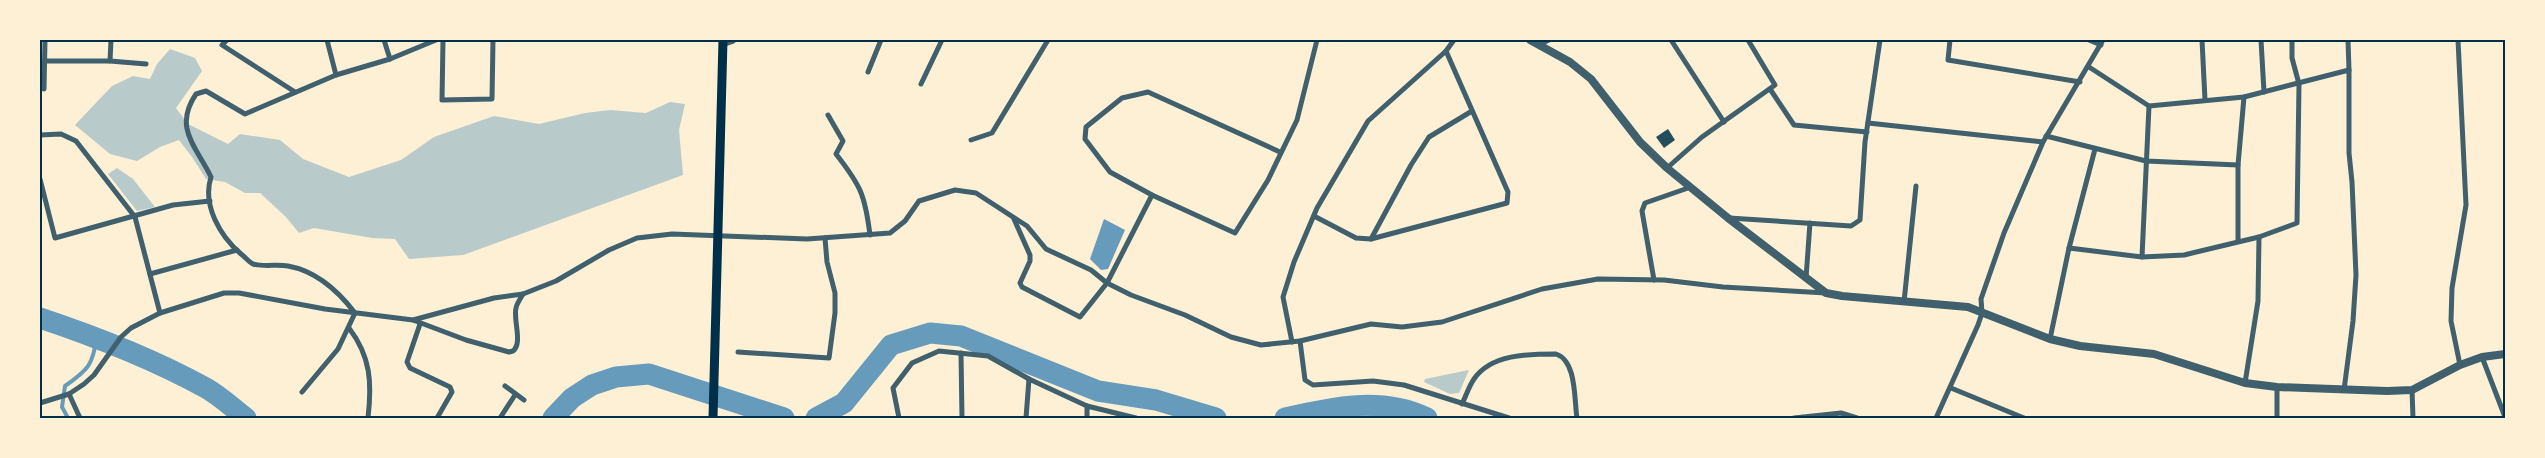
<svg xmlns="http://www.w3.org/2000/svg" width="2545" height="458" font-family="Montserrat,sans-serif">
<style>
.green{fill:#b9caca}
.water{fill:#669bbc}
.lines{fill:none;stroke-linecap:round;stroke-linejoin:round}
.stream{stroke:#669bbc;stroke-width:4}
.river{stroke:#669bbc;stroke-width:21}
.building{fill:#264d5e}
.minor{stroke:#3f606c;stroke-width:5}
.tertiary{stroke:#3f606c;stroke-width:8}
.secondary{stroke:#003049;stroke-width:9}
.neatline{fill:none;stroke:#003049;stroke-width:2}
</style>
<rect width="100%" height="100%" fill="#fdf0d5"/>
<g class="green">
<path d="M 170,49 L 195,58 L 202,71 L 176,108 L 188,124 L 228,144 L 240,134 L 280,140 L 303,159 L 349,177 L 401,160 L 434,137 L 494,116 L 539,124 L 585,113 L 610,110 L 646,113 L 670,102 L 685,104 L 679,130 L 683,175 L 463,255 L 409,259 L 395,239 L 372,238 L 314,228 L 299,233 L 286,217 L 260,193 L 245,193 L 225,182 L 206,179 L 192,157 L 179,140 L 160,147 L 137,161 L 110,154 L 75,125 L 112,86 L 133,76 L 150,79 L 157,64 Z"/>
<path d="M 117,168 L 133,179 L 155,207 L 137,211 L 108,174 Z"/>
<path d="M 1469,370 L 1459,393 L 1450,394 L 1424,382 L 1425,379 Z"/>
<path d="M 1350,412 L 1403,418 L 1319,418 L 1326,415 Z"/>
</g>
<path class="water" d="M 1104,219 L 1125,230 L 1108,269 L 1101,270 L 1090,259 Z"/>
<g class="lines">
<path class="stream" d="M 68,418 L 62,407 L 65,386 C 88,370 93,365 97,336"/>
<g class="river">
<path d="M 40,318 C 97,337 153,359 206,388 C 220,396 233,408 246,418"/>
<path d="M 553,418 L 572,398 L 592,385 L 616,377 L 649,374 L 784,418"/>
<path d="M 816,418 L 844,403 L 891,345 L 930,333 L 961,336 L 1098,391 L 1156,400 L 1216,418"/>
<path d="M 1285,418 C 1332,407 1382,396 1427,418"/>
</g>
</g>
<path class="building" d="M 1668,129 L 1675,140 L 1664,148 L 1656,137 Z"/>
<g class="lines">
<g class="minor">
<path d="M 227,40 L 222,45 L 295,92"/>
<path d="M 327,40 L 336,75"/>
<path d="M 384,40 L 390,59"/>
<path d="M 443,40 L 442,100 L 492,99 L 493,40"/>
<path d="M 1671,40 L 1724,122"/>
<path d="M 1950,40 L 1948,60 L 2080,82"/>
<path d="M 2089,40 L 2101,45"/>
<path d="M 2202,40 L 2205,100"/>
<path d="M 2261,40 L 2264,92"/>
<path d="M 2348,40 L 2349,70"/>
<path d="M 2458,40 L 2466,205 L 2452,288 L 2451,321 L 2460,365"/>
<path d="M 1540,44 L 1549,40"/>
<path d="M 45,61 L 110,61 L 111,40"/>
<path d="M 110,61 L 146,64"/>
<path d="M 2089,67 L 2149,106 L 2244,97 L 2349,70 L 2349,153 L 2352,182 L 2356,275 L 2353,321 L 2344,390"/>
<path d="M 868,72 L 881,40"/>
<path d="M 921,84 L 942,40"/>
<path d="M 44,89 L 45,40"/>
<path d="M 1770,89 L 1794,125 L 1867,132"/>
<path d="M 828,115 L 843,141 L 836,154 C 861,186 865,195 870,235"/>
<path d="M 1868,123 L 2043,142"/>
<path d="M 40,135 L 61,134 L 76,141 L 135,217 L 160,313"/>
<path d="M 2046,136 L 2146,161 L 2238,165"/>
<path d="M 971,140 L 992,133 L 1048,40"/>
<path d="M 1280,152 L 1148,92 L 1122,98 L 1086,127 L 1085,139 L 1110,172 L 1152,195 L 1235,233 L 1268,180 L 1297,120 L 1317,40"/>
<path d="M 1667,168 L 1702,137 L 1775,85 L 1748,40"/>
<path d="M 40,179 L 55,238 L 173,205 L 210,201"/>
<path d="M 1314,216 L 1356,238 L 1371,239 L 1507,203 L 1508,192 L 1446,51"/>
<path d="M 1729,218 L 1851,226 L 1860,220 L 1865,142 L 1880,40"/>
<path d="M 1014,219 L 1030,255 L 1030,261 L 1020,283 L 1022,287 L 1080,317 L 1107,283 L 1152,195"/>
<path d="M 1371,239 L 1411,165 L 1429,137 L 1472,111"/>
<path d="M 2238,241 L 2238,165 L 2244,97"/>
<path d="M 2069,248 L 2095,149"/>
<path d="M 2142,257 L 2184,255 L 2259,237 L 2297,223 L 2299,84 L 2292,58 L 2292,40"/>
<path d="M 150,274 L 237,250"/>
<path d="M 1806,278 L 1810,223"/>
<path d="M 1654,280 L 1642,211 L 1645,203 L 1691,187"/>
<path d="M 1904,302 L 1916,186"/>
<path d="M 413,320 L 466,340 L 509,352 L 513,351 C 523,343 513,320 516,308 C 517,303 521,298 523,294"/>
<path d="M 420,324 L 407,362 L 410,368 L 450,387 L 452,392 L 437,418"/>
<path d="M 349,328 C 371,357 372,383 368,418"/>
<path d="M 2050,339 L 2069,248 L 2142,257 L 2149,106"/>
<path d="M 1300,341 L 1305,380 L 1313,385 L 1373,381 L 1404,385 L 1509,418"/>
<path d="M 1292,342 L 1283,297 L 1294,262 L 1317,208 L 1368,121 L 1446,51 L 1454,40"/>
<path d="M 738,352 L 829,358 L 835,313 L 835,293 L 827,262 L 825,238"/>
<path d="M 961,353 L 962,418"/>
<path d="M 2482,357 L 2505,417"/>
<path d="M 2245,383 L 2258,301 L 2259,237"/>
<path d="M 505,386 L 524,400"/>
<path d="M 1951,388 L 2024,418"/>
<path d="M 2412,390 L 2413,418"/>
<path d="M 302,392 L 338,349 L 355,313 C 339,292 316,271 288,266 C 277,264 264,267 253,264 C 249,262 245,257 241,254 C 220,236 202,205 211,177 C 196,146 173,128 196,94 L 206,91 L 245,114 L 336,75 L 390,59 L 436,40"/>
<path d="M 69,394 L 80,418"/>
<path d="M 40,403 L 69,394 L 84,384 L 94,375 L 121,337 L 131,328 L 160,313 L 224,293 L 239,293 L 325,309 L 413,320 L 494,298 L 523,294 L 556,281 L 609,250 L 637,238 L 672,234 L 807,239 L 890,233 L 905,221 L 919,201 L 955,190 L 976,193 L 1027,226 L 1046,249 L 1091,270 L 1107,283 L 1131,295 L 1185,315 L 1231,337 L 1261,345 L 1300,341 L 1371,324 L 1402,327 L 1442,322 L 1542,289 L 1598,279 L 1664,280 L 1723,287 L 1826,293"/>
<path d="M 1462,404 C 1466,396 1469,386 1474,379 C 1491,354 1528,354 1556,354 C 1577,361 1574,400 1577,418"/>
<path d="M 500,418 L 515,395"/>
<path d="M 899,418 L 893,388 L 912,363 L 939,351 L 988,356 L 1029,379"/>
<path d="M 1026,418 L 1029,379 L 1087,406"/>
<path d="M 1087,418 L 1087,406 L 1136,418"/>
<path d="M 1794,418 L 1841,413 L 1857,418"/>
<path d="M 1936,418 L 1978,325 L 1982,313 L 1981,299 L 2004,233 L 2043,142 L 2103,40"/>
<path d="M 2277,418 L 2277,387"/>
</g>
<g class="tertiary">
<path d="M 1530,40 L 1570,62 L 1591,79 L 1640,142 L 1667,168 L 1728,218 L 1826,293 L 1842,296 L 1968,307 L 2050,339 L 2080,346 L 2154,354 L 2245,383 L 2277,387 L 2387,391 L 2412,390 L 2460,365 L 2482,357 L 2505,354"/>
<path d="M 723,43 L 732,40"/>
</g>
<path class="secondary" d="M 713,418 L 723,40"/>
</g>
<rect width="2545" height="458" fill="none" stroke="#fdf0d5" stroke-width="82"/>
<rect x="41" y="41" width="2463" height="376" class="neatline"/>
</svg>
